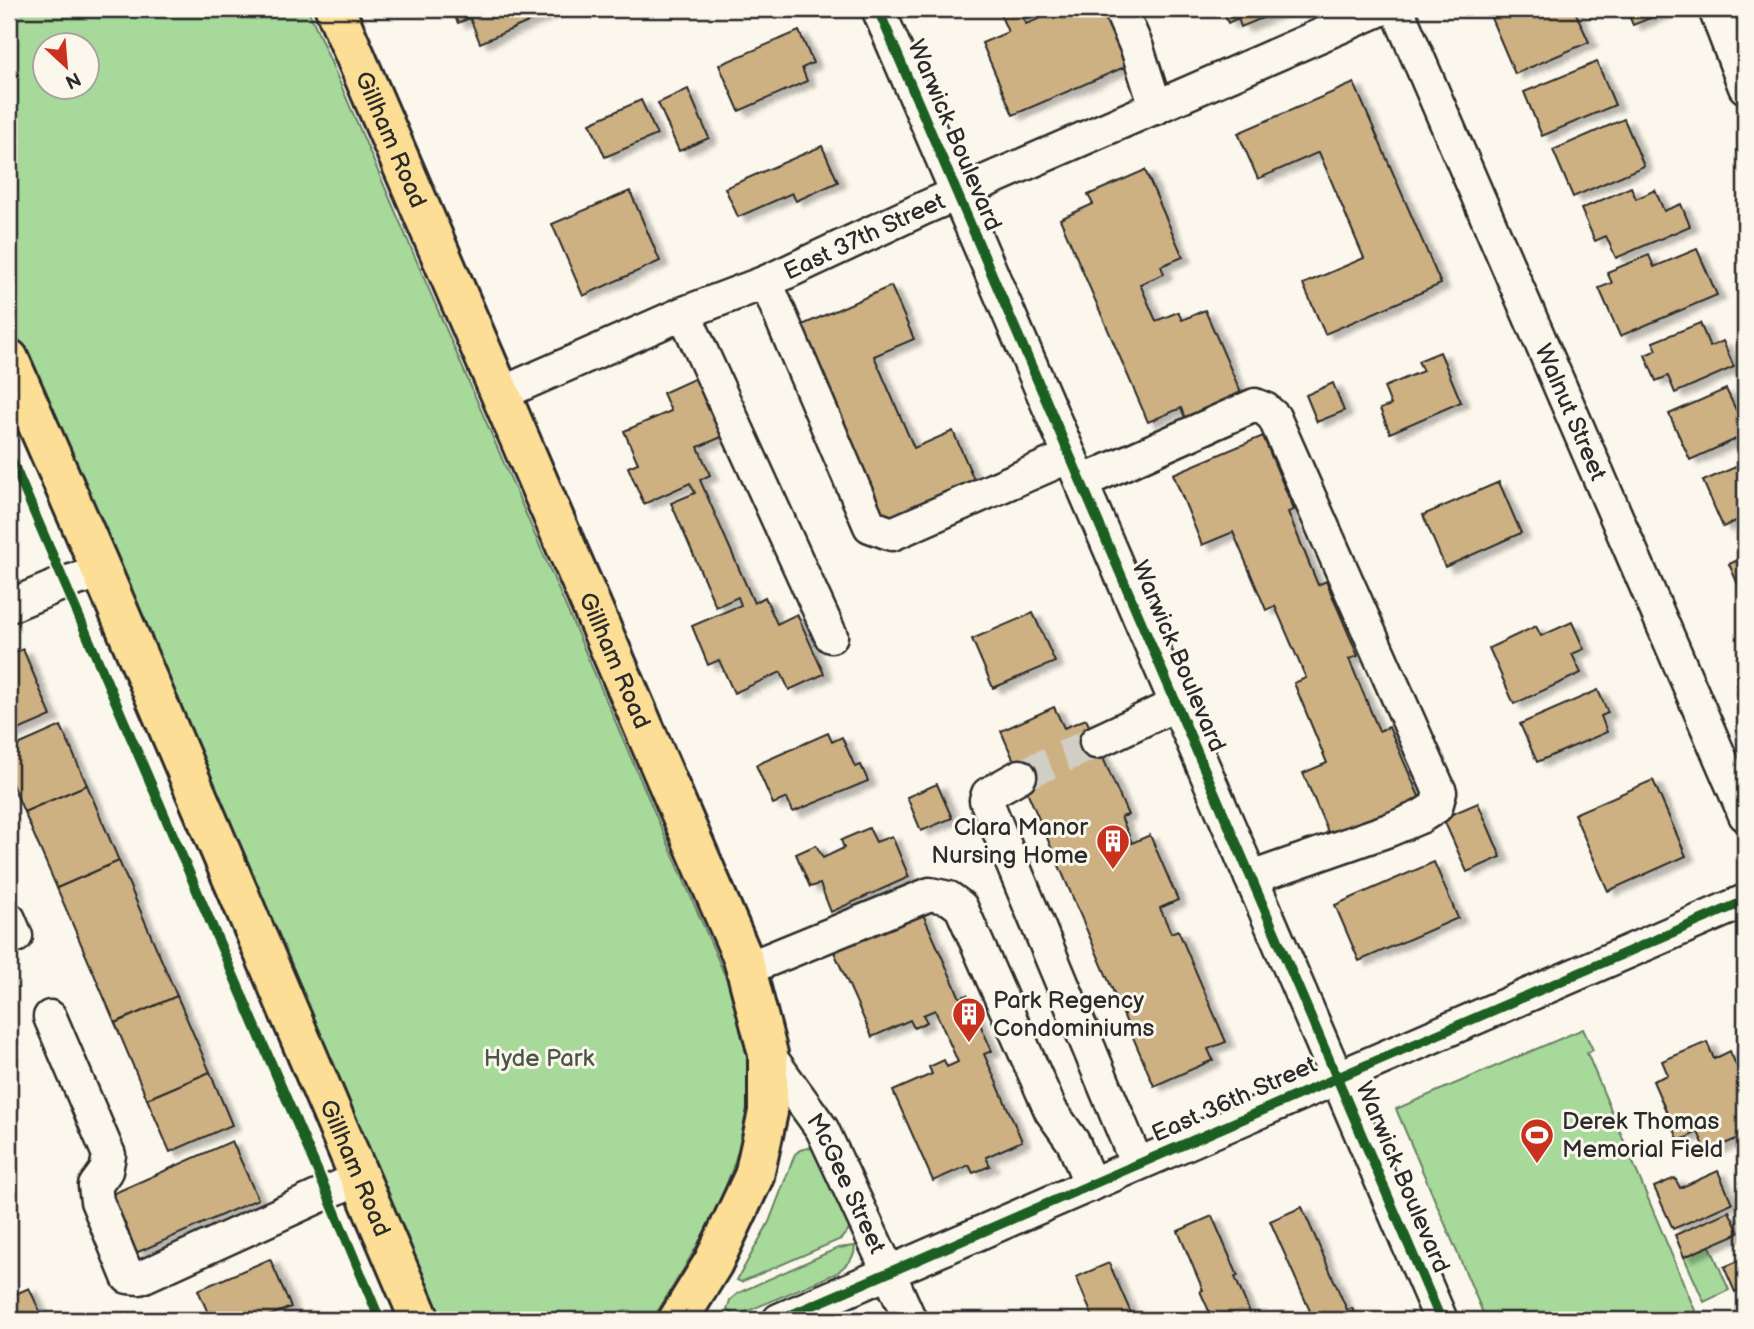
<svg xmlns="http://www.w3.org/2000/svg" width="1754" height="1329" font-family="'Balsamiq Sans',sans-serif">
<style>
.green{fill:#a7d99b;stroke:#698263;stroke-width:2;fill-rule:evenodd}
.building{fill:#ceb183;stroke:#2b2b2b;stroke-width:2;filter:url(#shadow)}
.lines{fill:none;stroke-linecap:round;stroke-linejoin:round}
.minor-tunnel{stroke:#d1cec5;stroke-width:32;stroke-dasharray:32 16;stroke-linecap:butt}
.minor-casing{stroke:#2b2b2b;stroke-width:37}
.major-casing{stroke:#2b2b2b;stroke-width:44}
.minor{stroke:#fbf7ec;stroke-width:32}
.major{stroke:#fcde96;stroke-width:38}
.cycleway-casing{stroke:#fbf7ec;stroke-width:15}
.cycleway{stroke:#1b5e20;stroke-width:10}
.labels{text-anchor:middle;stroke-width:6;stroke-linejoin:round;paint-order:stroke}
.street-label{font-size:24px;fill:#2b2b2b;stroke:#fbf7ec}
.poi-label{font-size:24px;fill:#2b2b2b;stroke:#fbf7ec;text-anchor:start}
.park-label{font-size:24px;fill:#4a5647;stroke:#fbf7ec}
</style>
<defs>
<filter id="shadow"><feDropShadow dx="8" dy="4.5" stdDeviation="2" flood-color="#0004"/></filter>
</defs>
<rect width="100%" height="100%" fill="#fbf7ec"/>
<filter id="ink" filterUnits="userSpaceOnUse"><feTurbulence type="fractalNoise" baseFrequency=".0143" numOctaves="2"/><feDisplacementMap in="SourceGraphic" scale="14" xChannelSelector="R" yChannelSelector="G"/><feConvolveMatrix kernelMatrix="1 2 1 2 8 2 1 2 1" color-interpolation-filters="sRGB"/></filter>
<g filter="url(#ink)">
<g class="green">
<path d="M 9,9 L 308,9 L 733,994 C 738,1012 746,1032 749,1051 C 750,1059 749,1069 749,1078 C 749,1167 698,1247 652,1320 L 430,1320 L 9,337 ZM 46,46 L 88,46 L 88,88 L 46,88 Z"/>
<path d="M 1583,1029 L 1593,1050 L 1587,1053 L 1699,1320 L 1486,1320 L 1396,1109 Z"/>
<path d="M 808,1148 L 814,1149 L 818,1154 L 850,1228 L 841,1239 L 741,1282 L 737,1280 L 769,1222 L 795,1154 L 800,1150 Z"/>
<path d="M 855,1246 L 854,1254 L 850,1261 L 837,1273 L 741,1314 L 735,1315 L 727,1310 L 730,1300 L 738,1293 L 838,1248 Z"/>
<path d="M 1710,1246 L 1729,1290 L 1704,1302 L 1684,1257 Z"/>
</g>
<g class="building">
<path d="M 451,9 L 558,9 L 480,43 L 470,18 L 458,23 Z"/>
<path d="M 998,9 L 1036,9 L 1022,15 L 1026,24 L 1063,9 L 1102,9 L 1127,66 L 1013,115 L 982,43 L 1008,32 Z"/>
<path d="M 1222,9 L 1284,9 L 1241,27 L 1238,18 L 1228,23 Z"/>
<path d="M 1513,9 L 1574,9 L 1589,42 L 1515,74 L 1491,18 Z"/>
<path d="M 1626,9 L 1663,9 L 1665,12 L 1633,25 Z"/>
<path d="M 799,31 L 813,63 L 802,68 L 807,81 L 739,111 L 719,65 Z"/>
<path d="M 1597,62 L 1615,105 L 1542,136 L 1524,92 Z"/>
<path d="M 1354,83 L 1441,284 L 1325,334 L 1303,284 L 1364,258 L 1319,152 L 1258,179 L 1238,133 Z"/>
<path d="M 688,89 L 709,138 L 679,151 L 658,103 Z"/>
<path d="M 641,100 L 657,135 L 605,157 L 590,123 Z"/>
<path d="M 1624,119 L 1644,166 L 1573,197 L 1553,150 Z"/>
<path d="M 822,146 L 838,182 L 796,201 L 792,193 L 738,217 L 725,188 Z"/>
<path d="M 1145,170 L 1183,257 L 1161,266 L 1164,274 L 1140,284 L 1156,321 L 1178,312 L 1182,320 L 1205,310 L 1241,393 L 1185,418 L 1181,408 L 1148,422 L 1060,219 L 1093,204 L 1088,195 Z"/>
<path d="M 1631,187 L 1636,199 L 1655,190 L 1664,211 L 1681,204 L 1690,226 L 1616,258 L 1606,236 L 1595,241 L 1581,209 Z"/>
<path d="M 630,191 L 660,261 L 583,296 L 552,224 Z"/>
<path d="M 1697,249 L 1717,295 L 1620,336 L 1599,288 L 1612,283 L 1607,272 L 1649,255 L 1654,267 Z"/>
<path d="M 891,286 L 914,339 L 874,356 L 914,448 L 953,431 L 976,484 L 886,523 L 800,326 Z"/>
<path d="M 1700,323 L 1710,347 L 1723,341 L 1734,367 L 1675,393 L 1668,376 L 1656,381 L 1645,355 L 1657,350 L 1653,342 Z"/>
<path d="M 1440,352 L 1461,402 L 1390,433 L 1380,409 L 1391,405 L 1384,387 L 1423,371 L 1418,361 Z"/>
<path d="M 698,377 L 724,436 L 698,447 L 710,475 L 700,480 L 754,603 L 765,597 L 777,624 L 797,614 L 824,674 L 789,690 L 781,672 L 734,693 L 719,660 L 708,665 L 692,626 L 741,605 L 738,597 L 716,607 L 671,503 L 695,493 L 690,483 L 644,504 L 628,467 L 638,463 L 624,431 L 671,411 L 663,393 Z"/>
<path d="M 1333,383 L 1344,411 L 1317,422 L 1306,395 Z"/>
<path d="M 1726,389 L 1738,414 L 1745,410 L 1745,435 L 1690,460 L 1669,414 Z"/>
<path d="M 1263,436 L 1294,510 L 1288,512 L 1318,585 L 1326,581 L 1358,656 L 1349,659 L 1379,731 L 1389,727 L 1421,801 L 1331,839 L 1303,773 L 1327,763 L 1294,683 L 1306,678 L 1275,606 L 1266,610 L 1233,532 L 1202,545 L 1173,474 Z"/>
<path d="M 1745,463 L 1745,517 L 1723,527 L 1703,481 Z"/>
<path d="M 1499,482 L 1521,533 L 1445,567 L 1423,515 Z"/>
<path d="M 1745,557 L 1745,597 L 1744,598 L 1729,564 Z"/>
<path d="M 1033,613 L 1055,662 L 993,688 L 972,639 Z"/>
<path d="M 1572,622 L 1584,649 L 1572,654 L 1581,673 L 1514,704 L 1489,648 L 1536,626 L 1541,636 Z"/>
<path d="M 23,649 L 51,716 L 9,734 L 9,655 Z"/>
<path d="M 1598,690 L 1608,713 L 1601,716 L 1607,732 L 1537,762 L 1520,724 Z"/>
<path d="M 1054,707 L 1064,728 L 1086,719 L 1128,815 L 1121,817 L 1132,843 L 1150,835 L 1178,900 L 1160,908 L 1171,933 L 1178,930 L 1226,1042 L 1208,1049 L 1213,1060 L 1154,1086 L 1001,731 Z"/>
<path d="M 61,726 L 87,785 L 24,812 L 9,777 L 9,749 Z"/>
<path d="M 828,733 L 832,742 L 842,737 L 855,767 L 861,765 L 868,781 L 793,812 L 787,798 L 773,804 L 756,765 Z"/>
<path d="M 1653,780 L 1686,856 L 1608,891 L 1574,814 Z"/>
<path d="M 937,784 L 952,818 L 921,831 L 907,797 Z"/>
<path d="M 87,785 L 119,861 L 57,888 L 24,812 Z"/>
<path d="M 1478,803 L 1501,857 L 1467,872 L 1443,818 Z"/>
<path d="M 869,828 L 876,842 L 892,836 L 909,877 L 831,912 L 820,884 L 810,887 L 796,854 L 816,845 L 823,858 L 844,848 L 841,840 Z"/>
<path d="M 119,861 L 177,996 L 115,1023 L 57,888 Z"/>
<path d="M 1434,862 L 1458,918 L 1359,961 L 1335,905 Z"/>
<path d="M 922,912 L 960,998 L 967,995 L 992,1051 L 984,1054 L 1022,1141 L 986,1157 L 990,1166 L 973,1173 L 969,1165 L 933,1181 L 893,1091 L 932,1074 L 929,1067 L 944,1060 L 947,1067 L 958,1062 L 935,1010 L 923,1015 L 927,1022 L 914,1028 L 910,1020 L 872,1037 L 834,952 L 875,934 L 872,928 Z"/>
<path d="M 177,996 L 210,1072 L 147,1099 L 115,1023 Z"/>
<path d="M 1707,1042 L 1714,1059 L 1730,1051 L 1745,1086 L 1745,1135 L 1707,1152 L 1698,1132 L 1679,1141 L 1653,1081 L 1668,1075 L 1662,1061 Z"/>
<path d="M 210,1072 L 232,1125 L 170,1152 L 147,1099 Z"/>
<path d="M 232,1141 L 258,1199 L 136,1253 L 110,1195 Z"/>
<path d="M 1718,1171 L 1732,1203 L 1673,1229 L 1654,1187 L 1675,1178 L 1680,1188 Z"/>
<path d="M 1302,1207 L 1347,1310 L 1352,1308 L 1357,1320 L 1314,1320 L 1270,1221 Z"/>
<path d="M 1729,1211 L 1739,1233 L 1684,1257 L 1675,1235 Z"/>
<path d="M 1212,1216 L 1238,1276 L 1235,1277 L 1253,1320 L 1213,1320 L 1200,1291 L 1203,1290 L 1178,1231 Z"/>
<path d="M 1745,1258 L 1745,1299 L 1740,1289 L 1735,1292 L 1724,1267 Z"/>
<path d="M 270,1259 L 291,1307 L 259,1320 L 211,1320 L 198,1290 Z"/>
<path d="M 1109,1263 L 1134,1320 L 1140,1317 L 1141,1320 L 1094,1320 L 1076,1277 Z"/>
<path d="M 29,1288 L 44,1320 L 9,1320 L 9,1297 Z"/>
</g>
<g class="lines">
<path class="minor-tunnel" d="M 1020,776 L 1096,742"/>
<g class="minor-casing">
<g id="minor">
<path d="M 878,9 L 1441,1320"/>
<path d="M 1120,9 L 1137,48 L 1156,108"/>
<path id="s1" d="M 1397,9 L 1745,815"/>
<path d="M 1715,9 L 1745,87"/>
<path d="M 766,282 L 870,526 L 892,534 L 1070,456"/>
<path d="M 684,313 L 831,636"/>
<path id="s2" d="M 500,394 L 684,313 L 766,282 L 924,208 L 1381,9"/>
<path d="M 1082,482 L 1255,405 L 1265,409 L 1274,417 L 1440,792 L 1436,807 L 1420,817 L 1389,830 L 1251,878"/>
<path d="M 9,606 L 64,583 L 102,572"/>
<path d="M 1096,742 L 1177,704"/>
<path d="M 1020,776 L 988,794 L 986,800 L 1137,1164"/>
<path d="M 9,919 L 16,936"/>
<path d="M 746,969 L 930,894 L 949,898 L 961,907 L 1051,1111 L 1073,1142 L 1091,1185"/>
<path d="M 50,1017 L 109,1155 L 106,1171 L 95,1186 L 97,1201 L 128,1277 L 140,1278 L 361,1177"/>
<path id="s3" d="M 768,1054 L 822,1129 L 889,1273 L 910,1320"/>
<path d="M 779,1320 L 1745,901"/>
</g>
</g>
<g class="major-casing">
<g id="major">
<path id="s4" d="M 335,9 L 742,956 L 746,969 L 768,1054 L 768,1112 L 754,1176 L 713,1263 L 678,1320"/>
<path id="s5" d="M 9,359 L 102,572 L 420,1320"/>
</g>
</g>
<use href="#minor" class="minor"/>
<use href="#major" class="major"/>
<g class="cycleway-casing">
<g id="cycleway">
<path d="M 878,9 L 1441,1320"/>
<path d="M 9,454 L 327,1193 L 380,1320"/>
<path d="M 779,1320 L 1745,901"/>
</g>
</g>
<use href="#cycleway" class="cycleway"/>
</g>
</g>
<defs>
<g id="building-pin" transform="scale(1.75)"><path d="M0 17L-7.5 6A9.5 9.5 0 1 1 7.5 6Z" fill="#c8321e" stroke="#fbf7ec"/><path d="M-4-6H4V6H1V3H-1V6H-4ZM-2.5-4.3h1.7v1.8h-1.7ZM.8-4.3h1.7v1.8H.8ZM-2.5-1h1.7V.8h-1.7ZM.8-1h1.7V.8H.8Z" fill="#fff"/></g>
<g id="stadium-pin" transform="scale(1.75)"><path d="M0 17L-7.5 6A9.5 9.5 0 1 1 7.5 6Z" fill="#c8321e" stroke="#fbf7ec"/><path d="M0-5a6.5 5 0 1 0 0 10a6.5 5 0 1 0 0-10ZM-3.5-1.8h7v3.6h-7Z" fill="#fff"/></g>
</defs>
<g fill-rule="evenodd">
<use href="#building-pin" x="1113" y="841"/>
<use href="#building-pin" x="969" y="1014"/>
<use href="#stadium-pin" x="1537" y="1135"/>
</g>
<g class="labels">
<g class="street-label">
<text transform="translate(955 135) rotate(67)" y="8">Warwick Boulevard</text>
<text dy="8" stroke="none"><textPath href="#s4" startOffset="142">Gillham Road</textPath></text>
<text dy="8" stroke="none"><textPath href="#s2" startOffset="397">East 37th Street</textPath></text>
<text dy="8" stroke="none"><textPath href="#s1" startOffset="439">Walnut Street</textPath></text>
<text transform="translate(1179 656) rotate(67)" y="8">Warwick Boulevard</text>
<text dy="8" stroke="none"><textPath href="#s4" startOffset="709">Gillham Road</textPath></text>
<text transform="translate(1234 1099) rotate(-24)" y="8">East 36th Street</text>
<text dy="8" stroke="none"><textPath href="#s5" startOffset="880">Gillham Road</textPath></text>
<text transform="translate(1403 1177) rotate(67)" y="8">Warwick Boulevard</text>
<text dy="8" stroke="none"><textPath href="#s3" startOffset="152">McGee Street</textPath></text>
</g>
<g class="poi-label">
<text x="1088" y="835" text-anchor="end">Clara Manor<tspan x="1088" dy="28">Nursing Home</tspan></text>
<text x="993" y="1008">Park Regency<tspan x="993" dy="28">Condominiums</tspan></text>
<text x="1562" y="1129">Derek Thomas<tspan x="1562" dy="28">Memorial Field</tspan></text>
</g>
<g class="park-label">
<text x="539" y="1066">Hyde Park</text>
</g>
</g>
<rect width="1754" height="1329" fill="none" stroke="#fbf7ec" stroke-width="35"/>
<rect x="18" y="18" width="1719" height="1294" fill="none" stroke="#2b2b2b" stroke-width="2.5" filter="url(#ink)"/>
<g transform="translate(66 66) rotate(154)"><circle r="33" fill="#fbf7ec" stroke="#a8a59f" stroke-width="2"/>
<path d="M0-5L12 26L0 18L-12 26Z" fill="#c8321e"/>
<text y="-10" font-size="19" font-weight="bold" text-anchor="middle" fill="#2b2b2b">N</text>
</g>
</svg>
